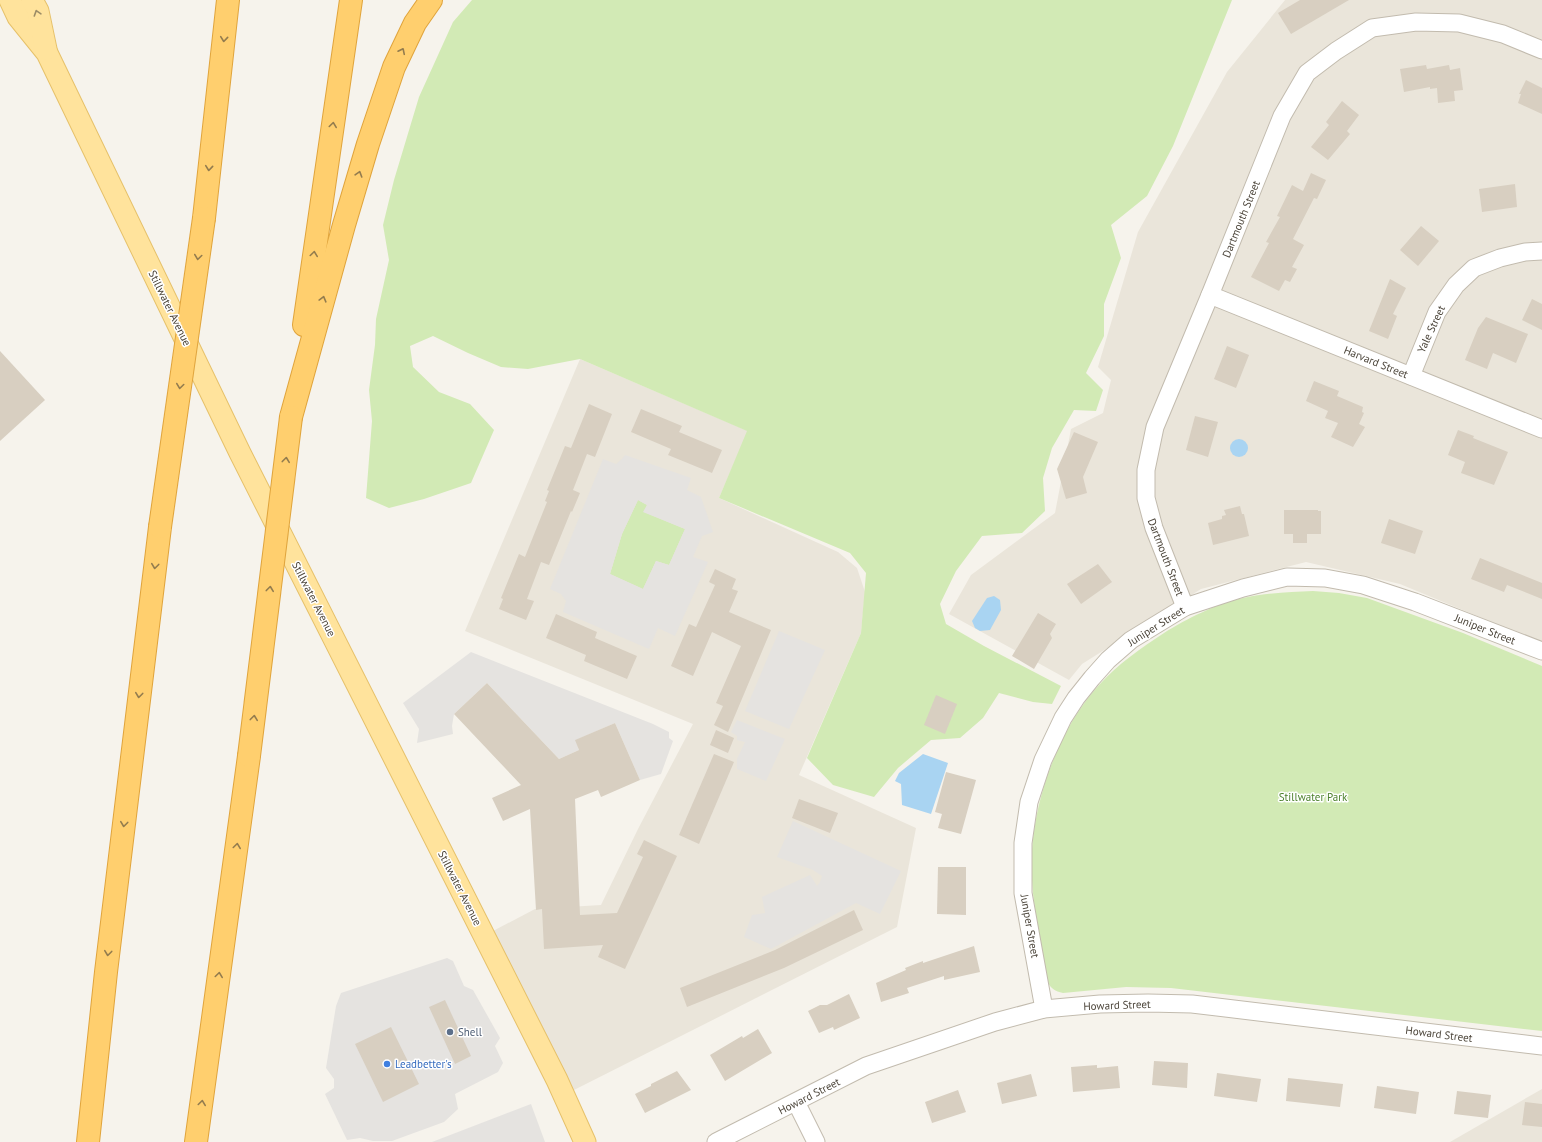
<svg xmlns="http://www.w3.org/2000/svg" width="1542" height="1142" font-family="'PT Sans',sans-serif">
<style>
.residential{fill:#eae5da}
.green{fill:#d2eab5}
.parking{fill:#e5e3e0;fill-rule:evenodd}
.water{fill:#a9d4f2}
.building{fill:#d8cfc1}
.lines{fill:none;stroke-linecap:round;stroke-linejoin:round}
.minor-casing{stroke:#c2bbae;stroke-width:19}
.major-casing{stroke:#e6c16a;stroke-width:23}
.highway-casing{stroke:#e0a43c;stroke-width:24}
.minor{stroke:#fff;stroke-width:17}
.major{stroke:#ffe39c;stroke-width:21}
.highway{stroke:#ffcf6e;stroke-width:22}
.highway-bridge-casing{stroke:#e0a43c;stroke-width:24;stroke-linecap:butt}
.highway-bridge{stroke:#ffcf6e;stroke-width:22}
.oneway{stroke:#9c8c66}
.oneway2{stroke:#937c4e}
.service-dot{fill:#5c6f8a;stroke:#fff;stroke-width:1.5}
.shop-dot{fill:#3f7fe0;stroke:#fff;stroke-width:1.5}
.labels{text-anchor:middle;stroke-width:3;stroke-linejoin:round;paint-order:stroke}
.street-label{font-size:11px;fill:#4b4439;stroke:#fff}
.park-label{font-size:11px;fill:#4a7f2a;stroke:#fff}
.service-label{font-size:11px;fill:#4e5e75;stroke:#fff;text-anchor:start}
.shop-label{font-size:11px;fill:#366cbe;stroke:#fff;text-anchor:start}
</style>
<rect width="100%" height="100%" fill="#f6f3ec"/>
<g class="residential">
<path d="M 1285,0 L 1542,0 L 1542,643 L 1400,584 L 1306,562 L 1201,589 L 1082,664 L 1069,680 L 949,614 L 971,575 L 1055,513 L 1071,429 L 1103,413 L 1111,380 L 1098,367 L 1138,232 L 1227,72 Z"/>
<path d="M 580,359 L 748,431 L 719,498 L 838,552 L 857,568 L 865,592 L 861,633 L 799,775 L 916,828 L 897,927 L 572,1091 L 493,931 L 535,909 L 601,905 L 638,829 L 693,724 L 465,631 Z"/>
<path d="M 1542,1089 L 1542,1142 L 1450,1142 Z"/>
</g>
<g class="green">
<path d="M 472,0 L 1232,0 L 1173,146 L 1147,196 L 1111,225 L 1121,258 L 1104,304 L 1104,336 L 1086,373 L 1103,390 L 1096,411 L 1074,410 L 1052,448 L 1043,478 L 1045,511 L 1022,533 L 982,536 L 956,571 L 940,604 L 946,624 L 984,646 L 1061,686 L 1052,704 L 1033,702 L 999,693 L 983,718 L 960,738 L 931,740 L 898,768 L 874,797 L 833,785 L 807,758 L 861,633 L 866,573 L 850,553 L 719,498 L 747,431 L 580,359 L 528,369 L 501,367 L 468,353 L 433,336 L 410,346 L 413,367 L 439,392 L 470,404 L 494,430 L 471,483 L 424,499 L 389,508 L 366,498 L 372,421 L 369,390 L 375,345 L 376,319 L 389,260 L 383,225 L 394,180 L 419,97 L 453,22 Z"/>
<path d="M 638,500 L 647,505 L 644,512 L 685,529 L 669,565 L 656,561 L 643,589 L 610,574 L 622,534 Z"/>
<path d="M 1313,591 L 1339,593 L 1367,598 L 1463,633 L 1542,666 L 1542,1031 L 1171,988 L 1126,987 L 1063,993 C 1055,991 1051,989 1047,981 C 1040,938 1029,893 1032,849 C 1036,793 1061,725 1100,684 C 1118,664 1141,648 1164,633 C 1186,619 1218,603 1243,598 C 1266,593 1290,592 1313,591 Z"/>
</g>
<g class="parking">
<path d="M 625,455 L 691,478 L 687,490 L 701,497 L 713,532 L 702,536 L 693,557 L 708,562 L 675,636 L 658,628 L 649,649 L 563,612 L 566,601 L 561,594 L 550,589 L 603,459 L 616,464 L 622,459 ZM 638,500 L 647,505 L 643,512 L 685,529 L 669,565 L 656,561 L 643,589 L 610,574 L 622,534 Z"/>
<path d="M 779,631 L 825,650 L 789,729 L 745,711 Z"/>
<path d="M 471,652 L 653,724 L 669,732 L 669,738 L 673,741 L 661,774 L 640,780 L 615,723 L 576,740 L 579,750 L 559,759 L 487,683 L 454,714 L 452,726 L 453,734 L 417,743 L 419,729 L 403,703 Z"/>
<path d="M 737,720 L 785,739 L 766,781 L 737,769 L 737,759 L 745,742 L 737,740 L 737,736 L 731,732 Z"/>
<path d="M 793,821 L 901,871 L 880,914 L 856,903 L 771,949 L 744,937 L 752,915 L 765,913 L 762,897 L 810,875 L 817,886 L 820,882 L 822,876 L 813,870 L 777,857 Z"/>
<path d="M 447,958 L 453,961 L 464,986 L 473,990 L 500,1038 L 495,1046 L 503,1063 L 498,1072 L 455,1094 L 458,1109 L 444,1122 L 392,1141 L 373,1141 L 360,1138 L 347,1140 L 325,1094 L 334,1088 L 334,1079 L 326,1068 L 336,1006 L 341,993 Z"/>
<path d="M 531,1104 L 545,1142 L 432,1142 Z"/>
</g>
<g class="water">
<circle cx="1239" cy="448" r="9"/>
<path d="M 994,596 L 1000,600 L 1001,610 L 990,630 L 980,631 L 975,628 L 972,621 L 987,598 Z"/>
<path d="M 923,754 L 948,763 L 931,814 L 902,805 L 901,784 L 895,781 L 899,773 Z"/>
</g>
<g class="building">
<path d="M 1300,0 L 1349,0 L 1291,34 L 1278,13 Z"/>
<path d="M 1426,65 L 1427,69 L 1449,65 L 1450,70 L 1460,68 L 1463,90 L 1454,91 L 1455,101 L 1438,103 L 1437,88 L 1430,89 L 1430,87 L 1404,92 L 1400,69 Z"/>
<path d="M 1526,80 L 1542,88 L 1542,114 L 1518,103 L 1521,94 L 1519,94 Z"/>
<path d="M 1342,101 L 1359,115 L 1347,131 L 1350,134 L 1328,160 L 1311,147 L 1329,125 L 1326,122 Z"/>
<path d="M 1311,173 L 1326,180 L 1317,199 L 1314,198 L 1293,239 L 1304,245 L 1292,267 L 1297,269 L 1290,282 L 1285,280 L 1279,291 L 1251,277 L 1269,243 L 1266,242 L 1280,217 L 1277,216 L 1292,185 L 1303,191 Z"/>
<path d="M 1515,184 L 1517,207 L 1482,212 L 1479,189 Z"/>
<path d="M 1421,226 L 1439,241 L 1418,266 L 1400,250 Z"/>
<path d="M 1390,279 L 1406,288 L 1393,314 L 1397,316 L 1388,339 L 1369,331 Z"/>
<path d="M 1532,299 L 1542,304 L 1542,330 L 1522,320 Z"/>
<path d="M 1486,317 L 1528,334 L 1516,363 L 1493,353 L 1487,369 L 1465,360 L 1478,328 Z"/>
<path d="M 1227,346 L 1249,355 L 1236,388 L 1214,379 Z"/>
<path d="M 0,351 L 45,400 L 0,441 Z"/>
<path d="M 1314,381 L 1339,391 L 1337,396 L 1363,407 L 1362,412 L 1364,413 L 1359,424 L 1365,427 L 1353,447 L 1331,437 L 1338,423 L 1325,418 L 1328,411 L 1306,401 Z"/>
<path d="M 589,404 L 612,414 L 595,457 L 587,454 L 573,490 L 580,493 L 572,512 L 571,511 L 549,565 L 541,562 L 527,599 L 534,601 L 526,620 L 499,609 L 503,599 L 501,598 L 519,554 L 525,557 L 547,502 L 545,501 L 549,491 L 547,490 L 565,446 L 571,448 Z"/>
<path d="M 641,409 L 682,426 L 679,432 L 722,450 L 712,473 L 668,455 L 671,449 L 631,432 Z"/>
<path d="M 1195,416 L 1218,422 L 1208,457 L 1186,450 Z"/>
<path d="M 1458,430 L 1474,436 L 1473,438 L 1508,452 L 1494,485 L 1461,473 L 1465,462 L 1448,455 Z"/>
<path d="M 1074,432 L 1098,442 L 1083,477 L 1087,493 L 1066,499 L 1057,469 Z"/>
<path d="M 1240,506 L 1242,514 L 1244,514 L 1249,536 L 1213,545 L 1208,523 L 1222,519 L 1222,516 L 1226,515 L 1224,510 Z"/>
<path d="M 1284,510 L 1318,510 L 1318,511 L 1321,511 L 1321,534 L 1307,534 L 1307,543 L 1293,543 L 1293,534 L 1284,534 Z"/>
<path d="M 1389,519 L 1423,531 L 1415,554 L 1381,543 Z"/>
<path d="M 1480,558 L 1542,583 L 1542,599 L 1507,585 L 1504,592 L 1471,579 Z"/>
<path d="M 1098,564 L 1112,582 L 1081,604 L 1067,584 Z"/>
<path d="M 715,569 L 736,579 L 732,589 L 738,591 L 729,612 L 771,630 L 728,732 L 714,725 L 723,706 L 716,703 L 741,646 L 712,632 L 693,676 L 671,666 L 689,624 L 696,627 L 715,585 L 709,582 Z"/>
<path d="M 1038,613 L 1056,624 L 1050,634 L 1052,638 L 1034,669 L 1012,656 Z"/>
<path d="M 556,614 L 597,632 L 595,638 L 637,656 L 627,679 L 584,661 L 586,655 L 546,638 Z"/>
<path d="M 487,683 L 559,759 L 579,750 L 575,740 L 615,723 L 640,780 L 601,797 L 598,790 L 575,799 L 580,915 L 617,913 L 643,857 L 637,854 L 644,840 L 677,856 L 625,969 L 598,957 L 603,945 L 544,949 L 542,909 L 536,910 L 530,809 L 503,821 L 492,798 L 521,785 L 454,714 Z"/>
<path d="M 936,695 L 957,704 L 945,734 L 924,725 Z"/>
<path d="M 716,730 L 734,738 L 728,753 L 710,745 Z"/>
<path d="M 714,754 L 734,762 L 699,844 L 679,835 Z"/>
<path d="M 946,772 L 976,780 L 961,834 L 938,828 L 942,814 L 935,812 Z"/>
<path d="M 799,799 L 838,813 L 830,833 L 792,818 Z"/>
<path d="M 938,867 L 966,867 L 966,915 L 937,914 Z"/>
<path d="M 854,910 L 863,930 L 784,968 L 687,1007 L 680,988 L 775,950 Z"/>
<path d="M 974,946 L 980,972 L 944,980 L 944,976 L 907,988 L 909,993 L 881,1002 L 876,983 L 906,970 L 905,968 L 923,961 L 923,963 Z"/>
<path d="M 849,994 L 860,1018 L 834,1030 L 833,1027 L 819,1033 L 808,1011 L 820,1005 L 827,1005 Z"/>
<path d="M 445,1000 L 471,1056 L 455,1064 L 429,1007 Z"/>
<path d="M 391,1027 L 419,1084 L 383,1102 L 355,1044 Z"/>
<path d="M 758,1029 L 772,1053 L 725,1081 L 710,1055 L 742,1036 L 743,1038 Z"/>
<path d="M 1154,1061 L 1188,1063 L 1187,1088 L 1152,1085 Z"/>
<path d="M 1097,1065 L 1097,1068 L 1118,1066 L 1120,1088 L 1073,1092 L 1071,1067 Z"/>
<path d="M 677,1071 L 691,1090 L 645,1113 L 635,1094 L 651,1086 L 651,1084 Z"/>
<path d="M 1217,1073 L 1261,1079 L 1257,1102 L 1214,1096 Z"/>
<path d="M 1031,1074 L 1037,1096 L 1002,1104 L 997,1083 Z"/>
<path d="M 1288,1078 L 1343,1084 L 1340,1107 L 1286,1101 Z"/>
<path d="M 1377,1086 L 1419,1092 L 1416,1114 L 1374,1108 Z"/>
<path d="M 958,1090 L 966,1112 L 932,1123 L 925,1102 Z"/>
<path d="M 1457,1091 L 1491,1095 L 1488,1118 L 1454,1114 Z"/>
<path d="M 1525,1102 L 1542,1104 L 1542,1127 L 1522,1125 Z"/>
</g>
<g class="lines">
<g class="minor-casing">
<g id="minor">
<path d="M 1210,295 L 1542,429"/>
<path d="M 1411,376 L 1437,312 L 1456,285 L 1474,268 L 1500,258 L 1525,252 L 1542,251"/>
<path d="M 1185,607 L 1154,528 L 1146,498 L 1146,470 L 1155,427 L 1210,295 L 1282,116 L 1307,73 L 1336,51 L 1372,28 L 1416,22 L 1459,23 L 1503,34 L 1542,50"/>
<path d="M 1044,1009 L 1023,893 L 1023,843 L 1029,802 L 1043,760 L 1063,718 L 1076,698 L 1092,678 L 1108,660 L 1131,640 L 1185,607 L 1243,588 L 1287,577 L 1325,578 L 1363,585 L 1415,602 L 1542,651"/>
<path d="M 796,1102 L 816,1142"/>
<path d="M 716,1142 L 866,1066 L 995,1022 L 1044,1009 L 1100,1004 L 1148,1003 L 1192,1004 L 1542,1046"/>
</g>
</g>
<g class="major-casing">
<g id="major">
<path d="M 10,0 L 18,17 L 47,53 L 240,453 L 557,1080 L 585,1142"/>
<path d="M 32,0 L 38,11 L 46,49"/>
</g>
</g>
<g class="highway-casing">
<g id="highway">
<path d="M 204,218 L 228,0"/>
<path d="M 304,325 L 351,0"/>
<path d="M 291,417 L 344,225 L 368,144 L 394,67 L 415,23 L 431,0"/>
<path d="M 88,1142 L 106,972 L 160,527"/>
<path d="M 196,1142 L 249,756"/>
</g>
</g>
<use href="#minor" class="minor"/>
<use href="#major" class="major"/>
<use href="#highway" class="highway"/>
<g class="highway-bridge-casing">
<g id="highway-bridge">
<path d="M 160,527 L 204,218"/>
<path d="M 249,756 L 291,417"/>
</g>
</g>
<use href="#highway-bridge" class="highway-bridge"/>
</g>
<defs><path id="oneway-chevron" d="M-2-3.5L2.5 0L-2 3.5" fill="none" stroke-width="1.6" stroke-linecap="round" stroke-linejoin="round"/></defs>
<use class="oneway" href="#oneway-chevron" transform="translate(37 13) rotate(-108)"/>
<g class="oneway2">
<use href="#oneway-chevron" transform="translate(224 39) rotate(96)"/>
<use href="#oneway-chevron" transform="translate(402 51) rotate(-64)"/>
<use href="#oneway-chevron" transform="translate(333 125) rotate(-82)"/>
<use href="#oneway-chevron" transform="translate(209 168) rotate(96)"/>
<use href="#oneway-chevron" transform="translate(359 174) rotate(-73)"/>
<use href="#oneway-chevron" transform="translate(314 254) rotate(-82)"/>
<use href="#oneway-chevron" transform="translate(198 257) rotate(98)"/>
<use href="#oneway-chevron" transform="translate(323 299) rotate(-75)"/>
<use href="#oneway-chevron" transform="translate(180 386) rotate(98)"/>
<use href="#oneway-chevron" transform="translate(286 460) rotate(-83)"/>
<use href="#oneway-chevron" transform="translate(155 566) rotate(97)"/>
<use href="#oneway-chevron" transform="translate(270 589) rotate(-83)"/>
<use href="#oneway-chevron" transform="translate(139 695) rotate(97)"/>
<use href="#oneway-chevron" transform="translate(254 718) rotate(-83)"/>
<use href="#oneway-chevron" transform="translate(124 824) rotate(97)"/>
<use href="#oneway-chevron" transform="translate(237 846) rotate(-82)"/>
<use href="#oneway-chevron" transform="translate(108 953) rotate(97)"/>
<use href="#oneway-chevron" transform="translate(219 975) rotate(-82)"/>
<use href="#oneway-chevron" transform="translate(202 1103) rotate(-82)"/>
</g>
<circle class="service-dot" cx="450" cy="1032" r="4"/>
<circle class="shop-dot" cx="387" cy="1064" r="4"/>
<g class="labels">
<g class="street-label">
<text transform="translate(1241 219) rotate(-68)" y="4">Dartmouth Street</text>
<text transform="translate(170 308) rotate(64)" y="4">Stillwater Avenue</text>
<text transform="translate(1431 329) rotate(-65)" y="4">Yale Street</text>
<text transform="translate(1376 362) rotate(22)" y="4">Harvard Street</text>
<text transform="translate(1166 557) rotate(69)" y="4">Dartmouth Street</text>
<text transform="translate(314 599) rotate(63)" y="4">Stillwater Avenue</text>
<text transform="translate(1156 626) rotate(-32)" y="4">Juniper Street</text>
<text transform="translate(1485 629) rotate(22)" y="4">Juniper Street</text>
<text transform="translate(460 888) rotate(63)" y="4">Stillwater Avenue</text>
<text transform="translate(1030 926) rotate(80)" y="4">Juniper Street</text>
<text transform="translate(1117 1005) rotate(-2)" y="4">Howard Street</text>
<text transform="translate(1439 1034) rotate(7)" y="4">Howard Street</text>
<text transform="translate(809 1096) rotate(-27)" y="4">Howard Street</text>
</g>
<g class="park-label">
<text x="1313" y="801">Stillwater Park</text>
</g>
<g class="service-label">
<text x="458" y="1036">Shell</text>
</g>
<g class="shop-label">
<text x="395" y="1068">Leadbetter's</text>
</g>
</g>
</svg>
